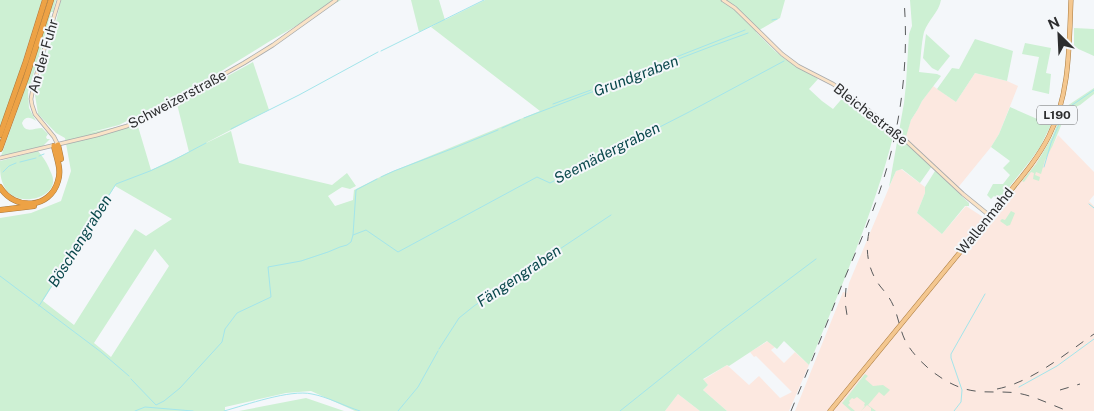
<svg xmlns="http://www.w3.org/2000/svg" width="1094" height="411" font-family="'Public Sans',sans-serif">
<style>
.industrial{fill:#fce8e0}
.green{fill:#cdf0d3;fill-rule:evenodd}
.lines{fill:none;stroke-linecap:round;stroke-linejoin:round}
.stream{stroke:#a3e5eb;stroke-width:1}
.secondary-casing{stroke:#a7aaac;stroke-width:4.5}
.primary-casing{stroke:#a9793d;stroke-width:5}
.motorway-casing{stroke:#a9793d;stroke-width:6}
.secondary{stroke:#fae3c7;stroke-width:3}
.primary{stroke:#f4c78f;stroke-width:4}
.motorway{stroke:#eda245;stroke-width:5}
.rail{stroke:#585a5b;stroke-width:1;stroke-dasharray:9 9;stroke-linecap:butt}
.labels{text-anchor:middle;stroke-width:4;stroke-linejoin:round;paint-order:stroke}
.shield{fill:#f4f7fa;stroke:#686a6b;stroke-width:1}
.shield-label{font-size:12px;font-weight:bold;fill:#2c2d2e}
.street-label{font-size:14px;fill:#2c2d2e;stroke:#f4f7fa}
.water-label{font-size:15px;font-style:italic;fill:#09474b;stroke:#f4f7fa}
</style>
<rect width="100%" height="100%" fill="#f4f7fa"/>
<g class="industrial">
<path d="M 975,73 L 1007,81 L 1018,86 L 999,134 L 991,147 L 956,190 L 904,140 L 911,120 L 918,109 L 922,101 L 933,86 L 956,102 Z"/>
<path d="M 1058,135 L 1094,172 L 1094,195 L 1089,201 L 1094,206 L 1094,411 L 795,411 L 843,292 L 847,293 L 849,283 L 896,171 L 901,169 L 925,187 L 925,193 L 917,213 L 942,234 L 966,206 L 983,217 L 991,219 L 995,216 L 1039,158 L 1053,145 Z"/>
<path d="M 768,341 L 775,347 L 771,350 L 784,363 L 795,352 L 809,365 L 789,411 L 727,411 L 703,390 L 708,385 L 703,380 L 727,365 L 749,385 L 759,376 L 780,398 L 792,392 L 756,356 L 754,357 L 750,352 Z"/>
<path d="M 678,394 L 700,411 L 665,411 Z"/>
</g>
<g class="green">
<path d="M 0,0 L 42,0 L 10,102 L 0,127 Z"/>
<path d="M 54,0 L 56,0 L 53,12 L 51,12 L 50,15 L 51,17 L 28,92 L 29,108 L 36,121 C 30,117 25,116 22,123 C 25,134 34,128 42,128 L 48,134 L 46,137 L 47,139 L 50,139 L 42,147 L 1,156 L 26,86 Z"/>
<path d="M 61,0 L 341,0 L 270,41 L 202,83 L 119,125 L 88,133 L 137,123 L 151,170 L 189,152 L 177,104 L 253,62 L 269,110 L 200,146 L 231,131 L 239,163 L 332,185 L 347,173 L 356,186 L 350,189 L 342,187 L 328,196 L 335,206 L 353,200 L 354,190 L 386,174 L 540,111 L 431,27 L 438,23 L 419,32 L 411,0 L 439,0 L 445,20 L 485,0 L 785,0 L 780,18 L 756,32 L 775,51 L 785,59 L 818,79 L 809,89 L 822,101 L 833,109 L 846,94 L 894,133 C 874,213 840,289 809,365 L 784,341 L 777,349 L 767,341 L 729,366 L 727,365 L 703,379 L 708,385 L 703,390 L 727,411 L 700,411 L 678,394 L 665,411 L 355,411 L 311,391 L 286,393 L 225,407 L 225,411 L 0,411 L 0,218 L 31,213 L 61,201 L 71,171 L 65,138 L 56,133 L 38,114 L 35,95 L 52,39 ZM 115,186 L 172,219 L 146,236 L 135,229 L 74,325 L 43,301 ZM 155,249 L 169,266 L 111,357 L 94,343 Z"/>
<path d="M 910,0 L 941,0 C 939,12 928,20 924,32 C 921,44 921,60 919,72 L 937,74 L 941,76 L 922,101 L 918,109 L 911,120 L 905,140 L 932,166 L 920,183 L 902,169 L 896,171 L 889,187 L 904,103 L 906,84 L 909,34 L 912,26 Z"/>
<path d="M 1074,28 L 1094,29 L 1094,56 L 1074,47 Z"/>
<path d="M 926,34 L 950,56 L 938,71 L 932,68 L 923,58 Z"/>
<path d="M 975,39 L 1013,51 L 1007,81 L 975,73 L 956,102 L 937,89 L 952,68 L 959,69 Z"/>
<path d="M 1025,43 L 1051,48 L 1046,73 L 1051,74 L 1049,94 L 1032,90 L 1039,57 L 1022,54 Z"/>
<path d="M 1094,88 L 1094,94 L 1080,105 L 1071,109 L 1065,116 L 1053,145 L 1045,160 L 1041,174 L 1036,172 L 1035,175 L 1040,177 L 1039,181 L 1033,179 L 1034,173 L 1031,172 L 1024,182 L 1022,181 L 1036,164 L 1045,149 L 1052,137 L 1064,108 Z"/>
<path d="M 1010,107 L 1051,125 L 1040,147 L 1030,161 L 999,200 L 994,196 L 991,199 L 987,195 L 993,184 L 1003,184 L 1010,175 L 1003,168 L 1010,161 L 991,147 L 999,134 Z"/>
<path d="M 38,151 C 43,157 46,161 49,168 C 50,171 53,176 53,179 C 56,199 13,210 3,184 C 0,177 0,169 0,161 Z"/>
<path d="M 935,171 L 937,172 L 969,203 L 969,206 L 965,206 L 942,234 L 917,213 L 925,193 L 925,187 Z"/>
<path d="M 1011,211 L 1015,213 L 1010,225 L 1007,226 L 1000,221 L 1002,219 L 1005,220 Z"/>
<path d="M 865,374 L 868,376 L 865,379 L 873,386 L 883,385 L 890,390 L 884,396 L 879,392 L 868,405 L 876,411 L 871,411 L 871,408 L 867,405 L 861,411 L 865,406 L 864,405 L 865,403 L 857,397 L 854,399 L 852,398 L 849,401 L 850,403 L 848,405 L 855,411 L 851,411 L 842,403 L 843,402 Z"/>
<path d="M 306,398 L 344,411 L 239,411 Z"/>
</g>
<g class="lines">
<g class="stream">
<path d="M 772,20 L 777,19"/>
<path d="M 381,51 L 484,0"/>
<path d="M 666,61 L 745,30"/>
<path d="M 614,81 L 652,67"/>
<path d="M 595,88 L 611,82"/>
<path d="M 553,104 L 591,90"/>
<path d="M 524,118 L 715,45 L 748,33"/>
<path d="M 502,128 L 520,120"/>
<path d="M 231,129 L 299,95 L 378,52"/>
<path d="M 39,156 L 44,154"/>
<path d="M 20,162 L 36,158"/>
<path d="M 1044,167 L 1051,143 L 1065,110 L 1094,90"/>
<path d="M 3,172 L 9,166 L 16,163"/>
<path d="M 381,177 L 394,171 L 454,148 L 498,130"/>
<path d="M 1089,204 L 1094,208"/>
<path d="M 353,235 L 366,230 L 398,252 L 537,177 L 550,183 L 689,112 L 784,61"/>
<path d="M 0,276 L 101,352 L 129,376"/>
<path d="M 39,306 L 116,184 L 150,171 L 172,161 L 206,143"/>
<path d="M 439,349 L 459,318 L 474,306 L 611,215"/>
<path d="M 131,379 L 156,405 L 164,401 L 180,388 L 222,342 L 225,329 L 237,313 L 271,297 L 268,267 L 301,261 L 328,252 L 340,247 L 347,245 L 351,242 L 353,235 L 356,190 L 377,179"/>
<path d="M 1019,387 L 1057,366 L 1094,339"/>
<path d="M 135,411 L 145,407 L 193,411"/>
<path d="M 224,411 C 246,405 290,389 312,394 C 328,397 344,406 360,411"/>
<path d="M 398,411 L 418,387 L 438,351"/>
<path d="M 620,411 L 720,331 L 816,259"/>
<path d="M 954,411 L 961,402 L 962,390 L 951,358 L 951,354 L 985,294"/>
</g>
<g class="secondary-casing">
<g id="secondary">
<path d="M 723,0 L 735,8 L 782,54 L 798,66 L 833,84 L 862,105 L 904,139 L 963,194 L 990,216"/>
<path d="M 58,145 L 54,137 L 35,114 L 32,105 L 31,99 L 34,83 L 59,0"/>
<path d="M 0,158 L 97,135 L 127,126 L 171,104 L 244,63 L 273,45 L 336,0"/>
</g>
</g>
<g class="primary-casing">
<path id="primary" d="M 830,411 L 1011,190 C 1025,173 1039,156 1049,136 C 1070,94 1069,46 1071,0"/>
</g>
<g class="motorway-casing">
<g id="motorway">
<path d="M 0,135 L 26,61 L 45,0"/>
<path d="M 58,145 L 61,159"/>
<path d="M 0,149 L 26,78 L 51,0"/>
<path d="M 0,187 C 15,211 50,209 58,181 C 62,169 56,157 54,146"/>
<path d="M 0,210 L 34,206"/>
</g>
</g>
<use href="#secondary" class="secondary"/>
<use href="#primary" class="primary"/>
<use href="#motorway" class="motorway"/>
<g class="rail">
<path d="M 869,232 C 865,251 868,270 880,286 C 885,292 890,298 893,305 C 899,318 900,332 907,344 C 921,366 949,388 975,391 C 989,393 1003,391 1017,393 C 1035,396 1051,405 1068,411"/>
<path d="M 846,288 L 845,302 L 847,315"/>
<path d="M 997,389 C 1032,382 1065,354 1094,334"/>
<path d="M 1060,390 L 1080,384"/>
<path d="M 791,411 C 808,370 825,329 841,287 C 855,253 871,219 882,184 C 901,125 909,62 904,0"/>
</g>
</g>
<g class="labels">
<rect class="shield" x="1037" y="105.5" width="40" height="19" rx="4"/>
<g class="shield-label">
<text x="1057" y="119">L190</text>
</g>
<g class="street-label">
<text transform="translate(43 56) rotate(-74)" y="5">An der Fuhr</text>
<text transform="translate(177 99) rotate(-28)" y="5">Schweizerstraße</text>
<text transform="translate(871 114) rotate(38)" y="5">Bleichestraße</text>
<text transform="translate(985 221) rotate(-51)" y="5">Wallenmahd</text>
</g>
<g class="water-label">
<text transform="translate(636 76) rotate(-21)" y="5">Grundgraben</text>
<text transform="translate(607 153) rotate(-27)" y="5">Seemädergraben</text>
<text transform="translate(80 241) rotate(-58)" y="5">Böschengraben</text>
<text transform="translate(519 276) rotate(-34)" y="5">Fängengraben</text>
</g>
</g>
<g transform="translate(1059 35) rotate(336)" stroke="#f4f7fa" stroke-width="4" paint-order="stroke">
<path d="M0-4L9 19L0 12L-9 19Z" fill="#2c2d2e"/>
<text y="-8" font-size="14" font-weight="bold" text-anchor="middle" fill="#2c2d2e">N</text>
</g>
</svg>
